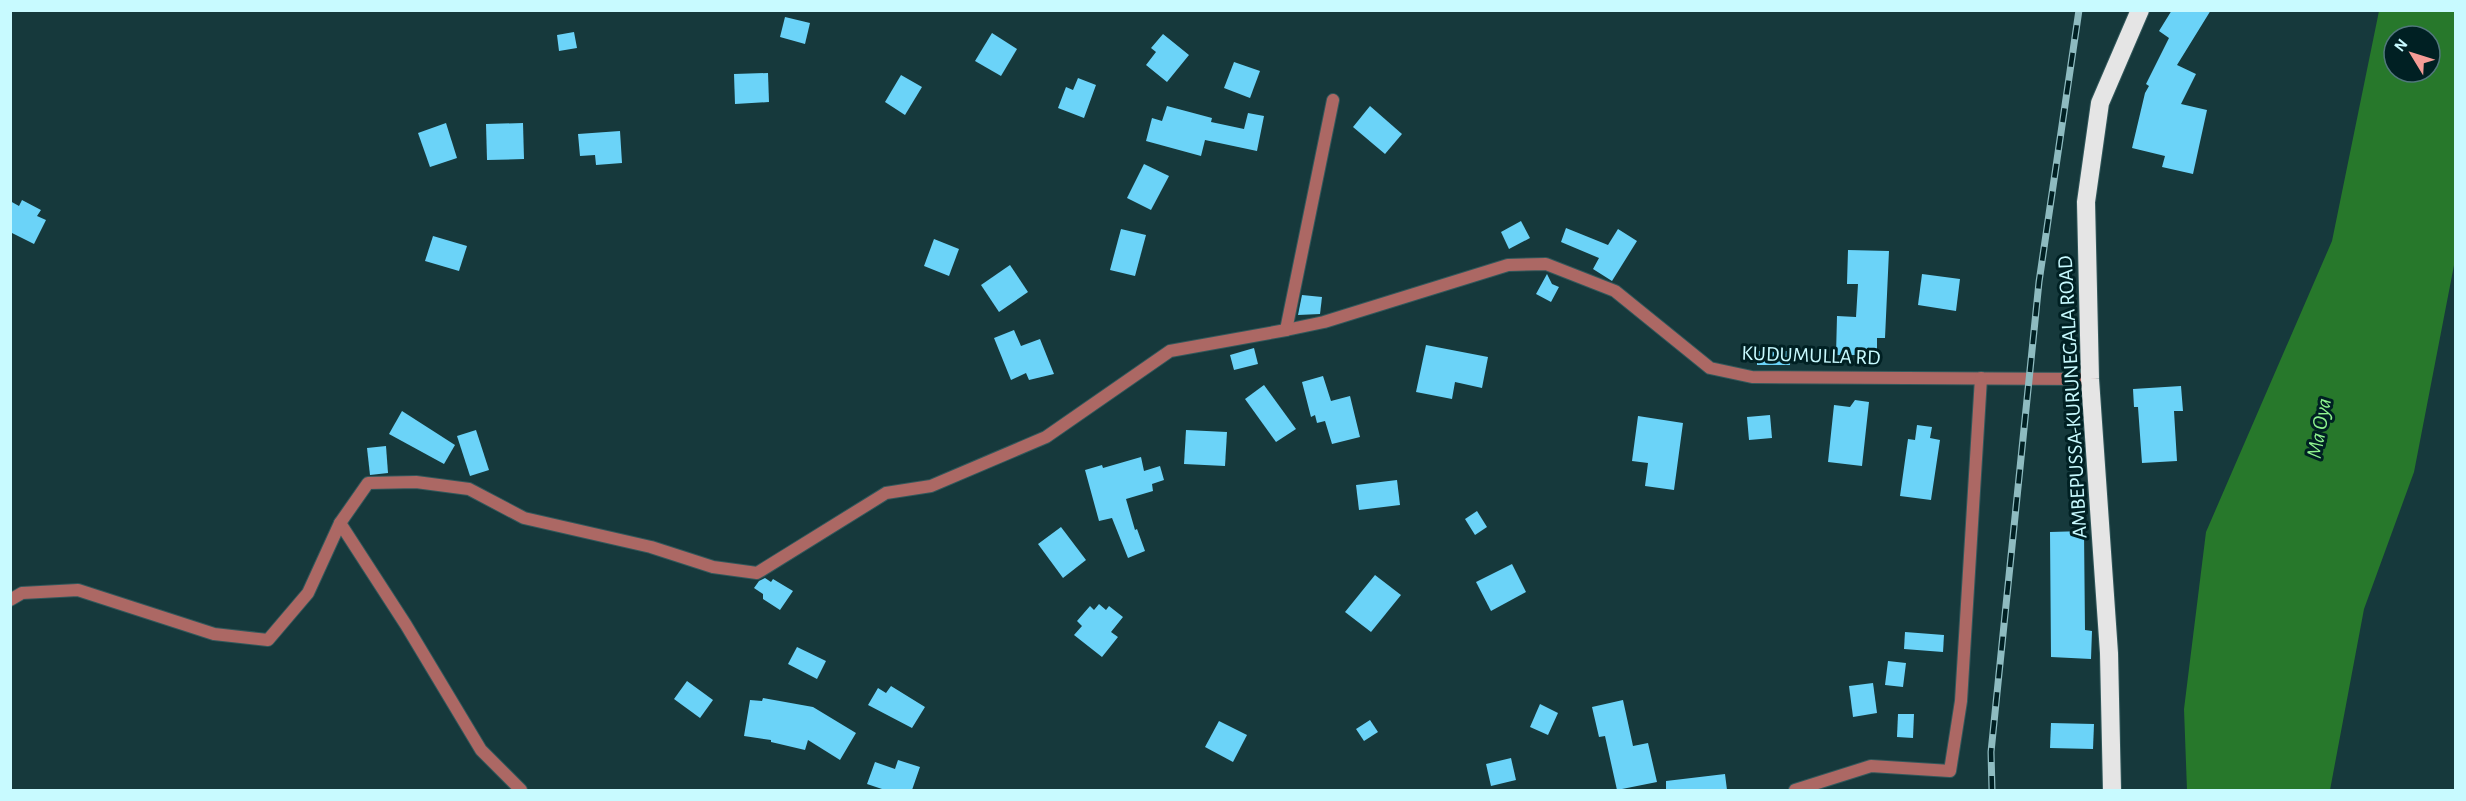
<svg xmlns="http://www.w3.org/2000/svg" width="2466" height="801" font-family="'Alegreya Sans',sans-serif">
<style>
.water{fill:#27782b;fill-rule:evenodd}
.building{fill:#6bd3f8}
.lines{fill:none;stroke-linecap:round;stroke-linejoin:round}
.street-casing{stroke:#32585b;stroke-width:14}
.highway-casing{stroke:#32585b;stroke-width:20}
.street{stroke:#ac6864;stroke-width:12}
.highway{stroke:#e5e5e5;stroke-width:18}
.rail-casing{stroke:#8ebbc0;stroke-width:7}
.rail{stroke:#002023;stroke-width:4.5;stroke-dasharray:14;stroke-linecap:butt}
.labels{text-anchor:middle;stroke-width:6;stroke-linejoin:round;paint-order:stroke}
.street-label{font-size:21px;fill:#c8faff;stroke:#002023}
.water-label{font-size:22px;font-style:italic;fill:#8ff58f;stroke:#002023}
</style>
<rect width="100%" height="100%" fill="#16393c"/>
<path class="water" d="M 2379,11 L 2455,11 L 2455,260 L 2414,472 L 2364,609 L 2330,790 L 2187,790 L 2184,709 L 2206,532 L 2332,241 ZM 2394,36 L 2430,36 L 2430,72 L 2394,72 Z"/>
<g class="building">
<path d="M 2172,10 L 2211,10 L 2177,65 L 2196,74 L 2181,104 L 2207,110 L 2193,174 L 2162,167 L 2165,156 L 2132,148 L 2145,93 L 2149,86 L 2146,84 L 2169,38 L 2159,31 Z"/>
<path d="M 785,17 L 810,23 L 805,44 L 780,37 Z"/>
<path d="M 574,32 L 577,48 L 559,51 L 557,35 Z"/>
<path d="M 992,33 L 1017,49 L 1001,76 L 975,61 Z"/>
<path d="M 1163,34 L 1189,55 L 1167,82 L 1146,65 L 1156,52 L 1151,48 Z"/>
<path d="M 1234,62 L 1260,71 L 1250,98 L 1224,88 Z"/>
<path d="M 768,73 L 769,102 L 735,104 L 734,74 Z"/>
<path d="M 901,75 L 922,87 L 905,115 L 885,102 Z"/>
<path d="M 1078,78 L 1096,85 L 1084,118 L 1058,108 L 1066,87 L 1073,90 Z"/>
<path d="M 1167,106 L 1212,118 L 1211,122 L 1244,129 L 1248,113 L 1264,116 L 1257,151 L 1205,140 L 1201,156 L 1146,141 L 1152,118 L 1162,121 Z"/>
<path d="M 1370,106 L 1402,134 L 1385,154 L 1353,127 Z"/>
<path d="M 446,123 L 457,158 L 430,167 L 418,133 Z"/>
<path d="M 523,123 L 524,159 L 487,160 L 486,124 Z"/>
<path d="M 620,131 L 622,163 L 596,165 L 595,155 L 580,156 L 578,134 Z"/>
<path d="M 1144,164 L 1169,176 L 1151,210 L 1127,198 Z"/>
<path d="M 22,200 L 41,210 L 37,216 L 46,220 L 34,244 L 10,232 L 10,201 L 19,206 Z"/>
<path d="M 1521,221 L 1530,238 L 1509,249 L 1501,232 Z"/>
<path d="M 1566,228 L 1608,245 L 1618,229 L 1637,241 L 1612,281 L 1593,269 L 1599,258 L 1561,242 Z"/>
<path d="M 1121,229 L 1146,235 L 1135,276 L 1110,270 Z"/>
<path d="M 433,236 L 467,246 L 459,271 L 425,261 Z"/>
<path d="M 934,239 L 959,249 L 949,276 L 924,266 Z"/>
<path d="M 1848,250 L 1889,251 L 1885,338 L 1877,338 L 1877,355 L 1836,355 L 1837,316 L 1856,317 L 1858,284 L 1847,284 Z"/>
<path d="M 1010,265 L 1028,292 L 999,312 L 981,285 Z"/>
<path d="M 1547,274 L 1552,284 L 1559,287 L 1551,302 L 1536,294 Z"/>
<path d="M 1922,274 L 1960,279 L 1956,311 L 1918,305 Z"/>
<path d="M 1302,295 L 1322,297 L 1320,314 L 1298,315 Z"/>
<path d="M 1014,330 L 1021,346 L 1040,339 L 1054,374 L 1029,380 L 1026,373 L 1011,380 L 994,338 Z"/>
<path d="M 1426,345 L 1488,357 L 1482,388 L 1455,382 L 1452,399 L 1416,392 Z"/>
<path d="M 1254,348 L 1258,364 L 1234,370 L 1230,355 Z"/>
<rect x="1757" y="351" width="33" height="14"/>
<path d="M 1323,376 L 1331,401 L 1350,396 L 1360,437 L 1332,444 L 1325,421 L 1317,423 L 1315,415 L 1311,417 L 1302,382 Z"/>
<path d="M 1264,385 L 1296,429 L 1276,442 L 1245,399 Z"/>
<path d="M 2181,386 L 2183,411 L 2174,411 L 2177,461 L 2142,463 L 2138,407 L 2134,407 L 2133,389 Z"/>
<path d="M 1855,400 L 1869,402 L 1862,466 L 1828,462 L 1834,405 L 1850,407 Z"/>
<path d="M 402,411 L 455,445 L 444,464 L 389,434 Z"/>
<path d="M 1770,415 L 1772,438 L 1749,440 L 1747,417 Z"/>
<path d="M 1638,416 L 1683,423 L 1674,490 L 1645,486 L 1648,463 L 1632,461 Z"/>
<path d="M 1917,425 L 1932,427 L 1930,438 L 1940,440 L 1931,500 L 1900,496 L 1908,439 L 1915,440 Z"/>
<path d="M 476,430 L 489,470 L 470,476 L 457,436 Z"/>
<path d="M 1186,430 L 1227,432 L 1225,466 L 1184,464 Z"/>
<path d="M 386,446 L 388,473 L 370,475 L 367,448 Z"/>
<path d="M 1141,457 L 1144,471 L 1160,466 L 1164,480 L 1152,484 L 1153,491 L 1126,499 L 1135,530 L 1137,529 L 1145,551 L 1128,558 L 1112,518 L 1099,521 L 1085,470 L 1102,465 L 1103,468 Z"/>
<path d="M 1397,480 L 1400,505 L 1359,510 L 1356,485 Z"/>
<path d="M 1477,511 L 1487,527 L 1475,535 L 1465,519 Z"/>
<path d="M 1061,527 L 1086,560 L 1063,578 L 1038,544 Z"/>
<path d="M 2084,531 L 2085,630 L 2092,631 L 2091,659 L 2051,657 L 2050,532 Z"/>
<path d="M 1512,564 L 1526,592 L 1491,611 L 1476,582 Z"/>
<path d="M 1375,575 L 1401,595 L 1371,632 L 1345,612 Z"/>
<path d="M 765,578 L 771,582 L 773,579 L 793,591 L 780,610 L 763,599 L 763,594 L 754,588 L 759,581 Z"/>
<path d="M 1099,604 L 1106,610 L 1109,606 L 1123,617 L 1111,632 L 1118,637 L 1102,657 L 1074,635 L 1082,626 L 1077,621 L 1090,606 L 1094,610 Z"/>
<path d="M 1905,632 L 1944,635 L 1943,652 L 1904,649 Z"/>
<path d="M 797,647 L 826,661 L 817,679 L 788,664 Z"/>
<path d="M 1888,661 L 1906,663 L 1903,687 L 1885,685 Z"/>
<path d="M 687,681 L 713,700 L 700,718 L 674,699 Z"/>
<path d="M 1873,683 L 1877,713 L 1853,717 L 1849,686 Z"/>
<path d="M 891,686 L 925,707 L 912,728 L 868,705 L 878,688 L 886,693 Z"/>
<path d="M 763,698 L 813,707 L 856,733 L 840,760 L 808,740 L 805,750 L 771,742 L 771,740 L 744,736 L 750,700 L 762,701 Z"/>
<path d="M 1623,700 L 1633,746 L 1648,743 L 1657,782 L 1617,790 L 1605,736 L 1599,737 L 1592,707 Z"/>
<path d="M 1540,704 L 1558,713 L 1548,735 L 1530,727 Z"/>
<path d="M 1898,714 L 1914,714 L 1913,738 L 1897,737 Z"/>
<path d="M 1370,720 L 1378,732 L 1364,741 L 1356,729 Z"/>
<path d="M 1219,721 L 1247,735 L 1233,762 L 1205,747 Z"/>
<path d="M 2051,723 L 2094,724 L 2093,749 L 2050,748 Z"/>
<path d="M 1511,758 L 1516,780 L 1491,786 L 1486,764 Z"/>
<path d="M 898,760 L 920,767 L 912,790 L 885,790 L 867,784 L 875,762 L 895,769 Z"/>
<path d="M 1725,774 L 1727,790 L 1666,790 L 1666,781 Z"/>
</g>
<g class="lines">
<g class="street-casing">
<g id="street">
<path d="M 1286,330 L 1324,322 L 1508,265 L 1546,264 L 1615,291 L 1710,368 L 1752,377 L 2090,379"/>
<path d="M 340,523 L 406,625 L 481,750 L 521,790"/>
<path d="M 10,600 L 22,593 L 78,590 L 214,634 L 268,640 L 308,593 L 340,523 L 368,483 L 416,482 L 469,489 L 524,518 L 651,547 L 713,567 L 757,573 L 886,493 L 931,486 L 1046,437 L 1170,351 L 1286,330 L 1333,100"/>
<path d="M 1795,790 L 1871,766 L 1950,771 L 1961,701 L 1981,378"/>
</g>
</g>
<g class="highway-casing">
<path id="highway" d="M 2112,790 L 2109,653 L 2090,379 L 2086,202 L 2100,103 L 2140,10"/>
</g>
<use href="#street" class="street"/>
<use href="#highway" class="highway"/>
<g class="rail-casing">
<path id="rail" d="M 1992,790 L 1991,752 L 2039,282 L 2079,10"/>
</g>
<use href="#rail" class="rail"/>
</g>
<g class="labels">
<g class="street-label">
<text transform="translate(1811 355) rotate(2)" y="7">KUDUMULLA RD</text>
<text transform="translate(2072 397) rotate(-93)" y="7">AMBEPUSSA-KURUNEGALA ROAD</text>
</g>
<g class="water-label">
<text transform="translate(2318 428) rotate(-80)" y="8">Ma Oya</text>
</g>
</g>
<rect width="2466" height="801" fill="none" stroke="#c8faff" stroke-width="24"/>
<g transform="translate(2412 54) rotate(308)"><circle r="28" fill="#002023" stroke="#50777b" stroke-width="1.5"/>
<path d="M0-4.5L10 22L0 15L-10 22Z" fill="#f59c96"/>
<text y="-9" font-size="16" font-weight="bold" text-anchor="middle" fill="#c8faff">N</text>
</g>
</svg>
